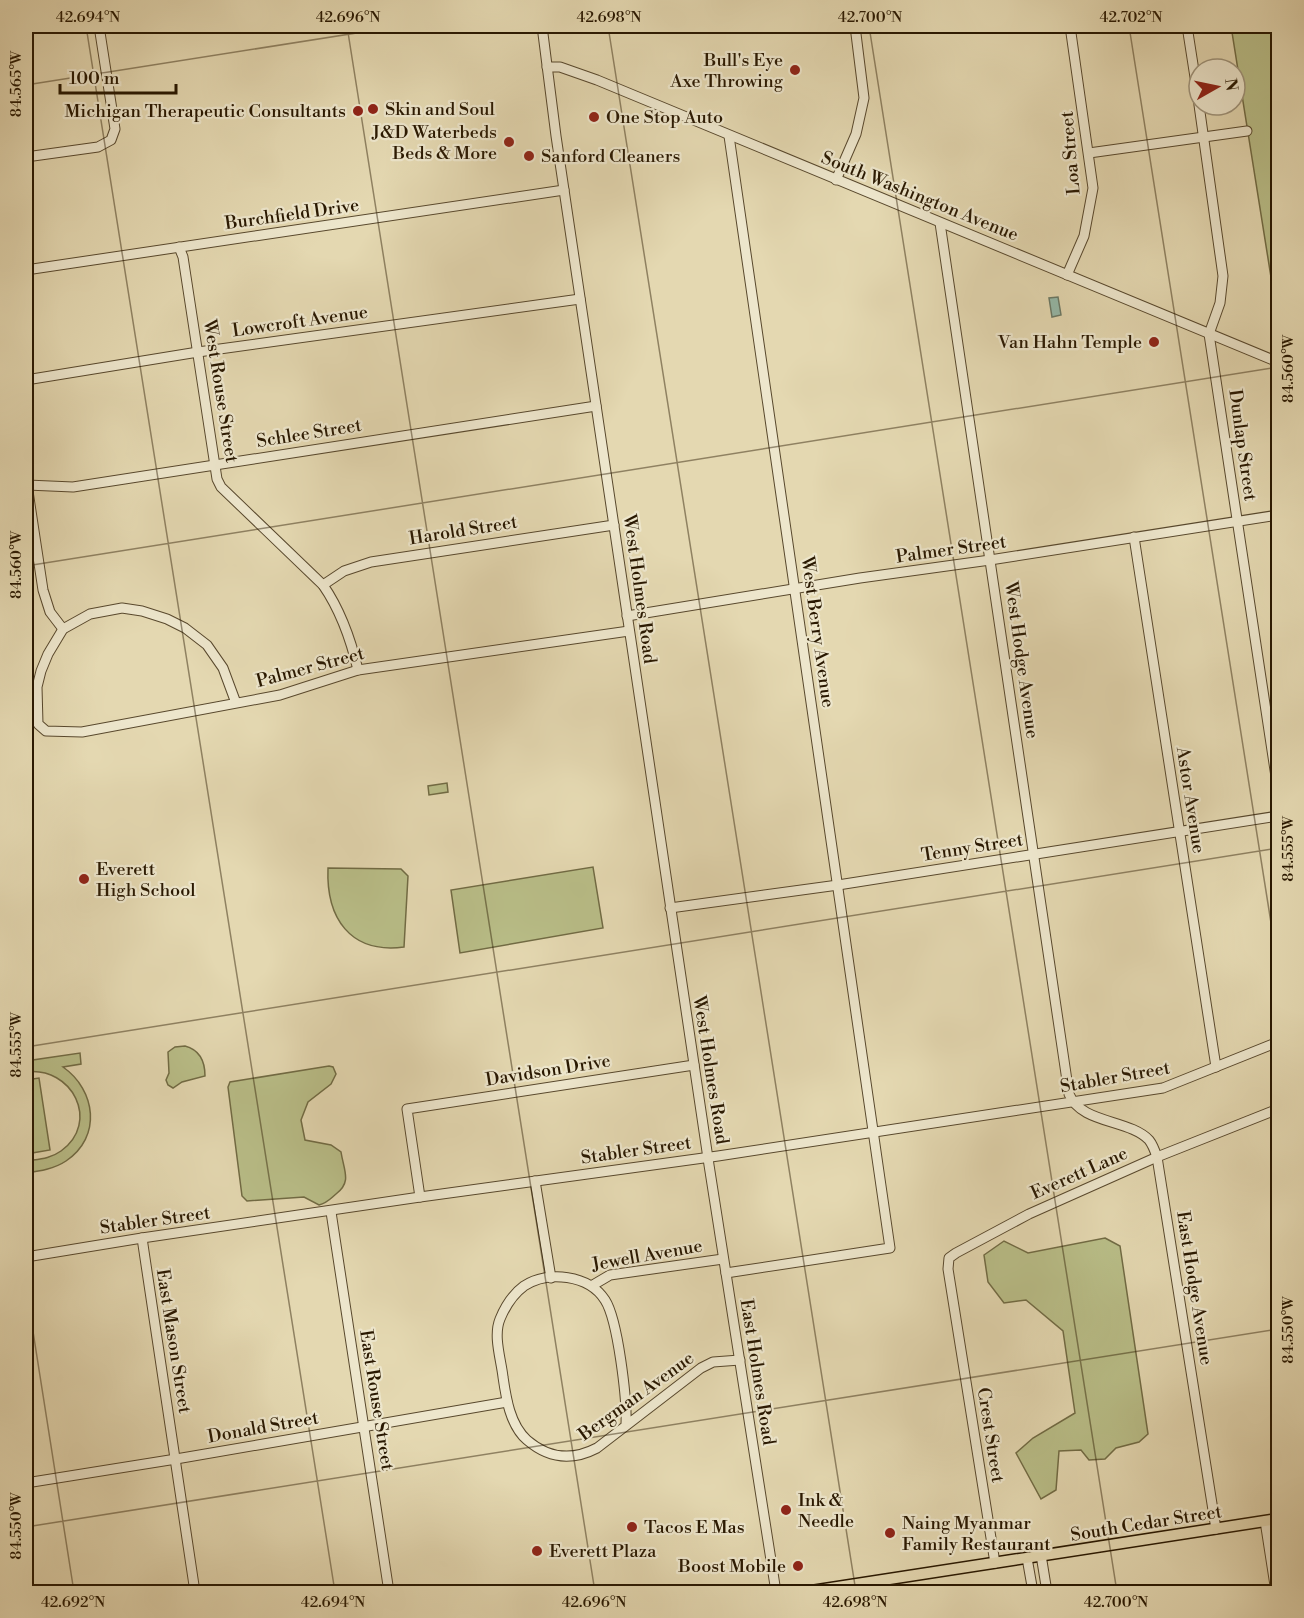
<svg xmlns="http://www.w3.org/2000/svg" width="1304" height="1618" font-family="'Libre Bodoni',serif">
<style>
.green{fill:#b9be88;stroke:#716b44;stroke-width:1.5}
.water{fill:#95baaa;stroke:#6a7966;stroke-width:1.5}
.lines{fill:none;stroke-linecap:round;stroke-linejoin:round}
.minor-casing{stroke:#58482d;stroke-width:11}
.major-casing{stroke:#291801;stroke-width:13}
.minor{stroke:#ede6cc;stroke-width:9}
.major{stroke:#e4d8b1;stroke-width:10}
.ticks{fill:none;stroke:#291801;stroke-width:1.5;stroke-opacity:0.45}
.poi-dot{fill:#8f2418;stroke:#ede6cc;stroke-width:2}
.labels{text-anchor:middle;stroke-width:4.5;stroke-linejoin:round;paint-order:stroke}
.poi-label{font-size:18px;fill:#291801;stroke:#ede6cc;text-anchor:start}
.street-label{font-size:18px;fill:#291801;stroke:#ede6cc}
.neatline{fill:none;stroke:#291801;stroke-width:2}
.ticks-label{font-size:15px;text-anchor:middle;fill:#291801}
</style>
<rect width="100%" height="100%" fill="#e4d8b1"/>
<filter id="stains"><feTurbulence type="fractalNoise" baseFrequency=".00333" numOctaves="4"/><feColorMatrix values="0 0 0 0 .2 0 0 0 0 .09 0 0 0 0 .02 0 0 0 .5 -.17"/></filter>
<radialGradient id="worn" r=".72"><stop offset=".6" stop-color="#630" stop-opacity="0"/><stop offset="1" stop-color="#630" stop-opacity=".3"/></radialGradient>
<g class="green">
<path d="M 1231,26 L 1278,26 L 1278,299 L 1274,296 Z"/>
<path d="M 26,549 L 32,592 L 26,594 Z"/>
<path d="M 447,783 L 448,792 L 429,795 L 428,786 Z"/>
<path d="M 593,867 L 603,928 L 460,953 L 451,890 Z"/>
<path d="M 328,868 L 401,869 L 408,876 L 404,947 C 350,954 326,918 328,868 Z"/>
<path d="M 185,1046 C 200,1050 205,1061 205,1076 L 182,1082 L 173,1088 L 168,1085 L 166,1080 L 169,1073 L 168,1052 L 175,1047 Z"/>
<path d="M 80,1053 L 81,1064 L 63,1067 C 96,1090 102,1137 66,1161 C 54,1169 40,1171 26,1173 L 26,1161 C 38,1159 50,1159 61,1151 C 101,1122 72,1066 26,1072 L 26,1061 Z"/>
<path d="M 329,1066 L 333,1067 L 336,1074 L 331,1084 L 308,1102 L 301,1120 L 305,1140 L 331,1145 L 341,1152 C 344,1171 352,1182 336,1194 C 330,1199 327,1203 319,1205 L 304,1197 L 247,1201 L 242,1196 L 228,1087 L 230,1082 Z"/>
<path d="M 39,1078 L 50,1150 L 26,1154 L 26,1080 Z"/>
<path d="M 1105,1238 L 1120,1246 L 1148,1434 L 1139,1442 L 1116,1448 L 1105,1459 L 1089,1460 L 1081,1450 L 1059,1451 L 1056,1490 L 1041,1499 L 1016,1453 L 1033,1438 L 1075,1413 L 1063,1331 L 1026,1300 L 1004,1303 L 988,1282 L 984,1255 L 1004,1241 L 1028,1253 Z"/>
<path d="M 1110,1585 L 1113,1592 L 1058,1592 L 1059,1591 Z"/>
</g>
<path class="water" d="M 1058,297 L 1061,315 L 1052,317 L 1049,298 Z"/>
<g class="lines">
<g class="minor-casing">
<g id="minor">
<path d="M 542,26 L 556,136 L 709,1165 L 776,1592"/>
<path d="M 1187,26 L 1199,103"/>
<path d="M 547,67 L 560,67 L 597,80 L 1278,362"/>
<path d="M 1199,105 L 1223,276 L 1220,303 L 1209,334 L 1278,790"/>
<path d="M 1089,153 L 1247,131"/>
<path d="M 26,157 L 98,147 L 111,140 L 115,129 L 99,26"/>
<path d="M 836,180 L 856,134 L 864,98 L 855,26"/>
<path d="M 940,223 L 1069,1094 C 1081,1124 1129,1119 1149,1140 C 1153,1145 1155,1151 1157,1157 L 1216,1529"/>
<path d="M 179,247 L 183,257 L 217,479 L 221,487 L 323,585 C 341,611 351,640 358,670"/>
<path d="M 26,270 L 564,190"/>
<path d="M 1067,275 L 1084,236 L 1093,188 L 1070,26"/>
<path d="M 26,380 L 198,352 L 580,299"/>
<path d="M 26,478 L 43,590 L 50,612 L 63,629"/>
<path d="M 27,485 L 73,487 L 596,406"/>
<path d="M 1134,537 L 1216,1067"/>
<path d="M 323,585 L 344,571 L 371,562 L 614,525"/>
<path d="M 627,616 L 860,578 L 990,560 L 1278,515"/>
<path d="M 236,703 L 223,668 L 207,645 L 185,628 L 167,619 L 142,611 L 122,608 L 90,614 L 63,629 L 48,654 L 41,671 L 37,687 L 38,724 L 46,731 L 82,732 L 280,695 L 358,670 L 629,631"/>
<path d="M 670,908 L 838,885 L 1278,816"/>
<path d="M 535,1181 L 551,1278"/>
<path d="M 420,1197 L 407,1109 L 694,1065"/>
<path d="M 331,1212 L 389,1592"/>
<path d="M 142,1238 L 195,1592"/>
<path d="M 26,1257 L 142,1238 L 420,1197 L 718,1156 L 1163,1088 L 1278,1042"/>
<path d="M 726,1273 L 890,1248 L 729,136"/>
<path d="M 593,1285 L 610,1275 L 723,1259"/>
<path d="M 626,1424 C 627,1399 618,1320 605,1300 C 589,1275 548,1270 524,1286 C 513,1294 505,1307 500,1319 C 493,1336 501,1359 503,1377 C 506,1398 510,1425 527,1440 C 549,1459 572,1461 597,1448 L 701,1368 L 713,1362 L 740,1360"/>
<path d="M 26,1483 L 176,1459 L 507,1402"/>
<path d="M 1265,1521 L 1276,1592"/>
<path d="M 1041,1555 L 1047,1592"/>
<path d="M 1027,1558 L 1033,1592"/>
<path d="M 995,1563 L 948,1269 L 949,1258 L 956,1253 L 1029,1214 L 1157,1157 L 1278,1109"/>
</g>
</g>
<g class="major-casing">
<path id="major" d="M 805,1592 L 1278,1519"/>
</g>
<use href="#minor" class="minor"/>
<use href="#major" class="major"/>
</g>
<path class="ticks" d="M 86,26 L 335,1592M 347,26 L 595,1592M 608,26 L 856,1592M 869,26 L 1117,1592M 1129,26 L 1278,967M 26,85 L 401,26M 26,566 L 1278,367M 26,1047 L 1278,848M 26,1287 L 74,1592M 26,1527 L 1278,1329"/>
<g class="poi-dot">
<circle cx="795" cy="70" r="6"/>
<circle cx="373" cy="109" r="6"/>
<circle cx="358" cy="111" r="6"/>
<circle cx="594" cy="117" r="6"/>
<circle cx="509" cy="142" r="6"/>
<circle cx="529" cy="156" r="6"/>
<circle cx="1154" cy="342" r="6"/>
<circle cx="84" cy="879" r="6"/>
<circle cx="786" cy="1510" r="6"/>
<circle cx="632" cy="1527" r="6"/>
<circle cx="890" cy="1533" r="6"/>
<circle cx="537" cy="1551" r="6"/>
<circle cx="798" cy="1566" r="6"/>
</g>
<g class="labels">
<g class="poi-label">
<text x="783" y="66" text-anchor="end">Bull's Eye<tspan x="783" dy="21">Axe Throwing</tspan></text>
<text x="385" y="115">Skin and Soul</text>
<text x="346" y="117" text-anchor="end">Michigan Therapeutic Consultants</text>
<text x="606" y="123">One Stop Auto</text>
<text x="497" y="138" text-anchor="end">J&amp;D Waterbeds<tspan x="497" dy="21">Beds &amp; More</tspan></text>
<text x="541" y="162">Sanford Cleaners</text>
<text x="1142" y="348" text-anchor="end">Van Hahn Temple</text>
<text x="96" y="875">Everett<tspan x="96" dy="21">High School</tspan></text>
<text x="798" y="1506">Ink &amp;<tspan x="798" dy="21">Needle</tspan></text>
<text x="902" y="1529">Naing Myanmar<tspan x="902" dy="21">Family Restaurant</tspan></text>
<text x="644" y="1533">Tacos E Mas</text>
<text x="549" y="1557">Everett Plaza</text>
<text x="786" y="1572" text-anchor="end">Boost Mobile</text>
</g>
<g class="street-label">
<text transform="translate(1070 153) rotate(-95)" y="6">Loa Street</text>
<text transform="translate(920 196) rotate(22)" y="6">South Washington Avenue</text>
<text transform="translate(292 214) rotate(-8)" y="6">Burchfield Drive</text>
<text transform="translate(300 321) rotate(-8)" y="6">Lowcroft Avenue</text>
<text transform="translate(221 391) rotate(81)" y="6">West Rouse Street</text>
<text transform="translate(309 433) rotate(-9)" y="6">Schlee Street</text>
<text transform="translate(1243 445) rotate(82)" y="6">Dunlap Street</text>
<text transform="translate(463 530) rotate(-9)" y="6">Harold Street</text>
<text transform="translate(951 549) rotate(-8)" y="6">Palmer Street</text>
<text transform="translate(640 589) rotate(82)" y="6">West Holmes Road</text>
<text transform="translate(818 632) rotate(82)" y="6">West Berry Avenue</text>
<text transform="translate(1022 660) rotate(82)" y="6">West Hodge Avenue</text>
<text transform="translate(310 667) rotate(-15)" y="6">Palmer Street</text>
<text transform="translate(1191 800) rotate(81)" y="6">Astor Avenue</text>
<text transform="translate(972 847) rotate(-9)" y="6">Tenny Street</text>
<text transform="translate(548 1070) rotate(-9)" y="6">Davidson Drive</text>
<text transform="translate(711 1070) rotate(81)" y="6">West Holmes Road</text>
<text transform="translate(1115 1077) rotate(-10)" y="6">Stabler Street</text>
<text transform="translate(636 1150) rotate(-8)" y="6">Stabler Street</text>
<text transform="translate(1079 1173) rotate(-24)" y="6">Everett Lane</text>
<text transform="translate(155 1220) rotate(-8)" y="6">Stabler Street</text>
<text transform="translate(647 1255) rotate(-10)" y="6">Jewell Avenue</text>
<text transform="translate(1195 1288) rotate(81)" y="6">East Hodge Avenue</text>
<text transform="translate(174 1341) rotate(81)" y="6">East Mason Street</text>
<text transform="translate(758 1372) rotate(81)" y="6">East Holmes Road</text>
<text transform="translate(636 1396) rotate(-36)" y="6">Bergman Avenue</text>
<text transform="translate(377 1400) rotate(81)" y="6">East Rouse Street</text>
<text transform="translate(263 1427) rotate(-10)" y="6">Donald Street</text>
<text transform="translate(991 1435) rotate(81)" y="6">Crest Street</text>
<text transform="translate(1146 1523) rotate(-9)" y="6">South Cedar Street</text>
</g>
</g>
<rect width="1304" height="1618" fill="none" stroke="#e4d8b1" stroke-width="66"/>
<g transform="translate(1217 87) rotate(81)"><circle r="28" fill="#ede6cc" stroke="#9f947b" stroke-width="1.5"/>
<path d="M0-4.5L10 22L0 15L-10 22Z" fill="#8f2418"/>
<text y="-9" font-size="16" font-weight="bold" text-anchor="middle" fill="#291801">N</text>
</g>
<path d="M60 84v9h116v-9" fill="none" stroke="#291801" stroke-width="3"/>
<text x="69" y="84" font-size="18" fill="#291801" stroke="#ede6cc" stroke-width="4.5" paint-order="stroke">100 m</text>
<rect x="33" y="33" width="1238" height="1552" class="neatline"/>
<g class="ticks-label">
<text x="88" y="22">42.694°N</text>
<text x="348" y="22">42.696°N</text>
<text x="609" y="22">42.698°N</text>
<text x="870" y="22">42.700°N</text>
<text x="1131" y="22">42.702°N</text>
<text transform="translate(16 84) rotate(-90)" y="5">84.565°W</text>
<text transform="translate(1288 369) rotate(-90)" y="5">84.560°W</text>
<text transform="translate(16 565) rotate(-90)" y="5">84.560°W</text>
<text transform="translate(1288 849) rotate(-90)" y="5">84.555°W</text>
<text transform="translate(16 1045) rotate(-90)" y="5">84.555°W</text>
<text transform="translate(1288 1330) rotate(-90)" y="5">84.550°W</text>
<text transform="translate(16 1526) rotate(-90)" y="5">84.550°W</text>
<text x="73" y="1607">42.692°N</text>
<text x="333" y="1607">42.694°N</text>
<text x="594" y="1607">42.696°N</text>
<text x="855" y="1607">42.698°N</text>
<text x="1116" y="1607">42.700°N</text>
</g>
<rect width="100%" height="100%" filter="url(#stains)"/>
<rect width="100%" height="100%" fill="url(#worn)"/>
</svg>
